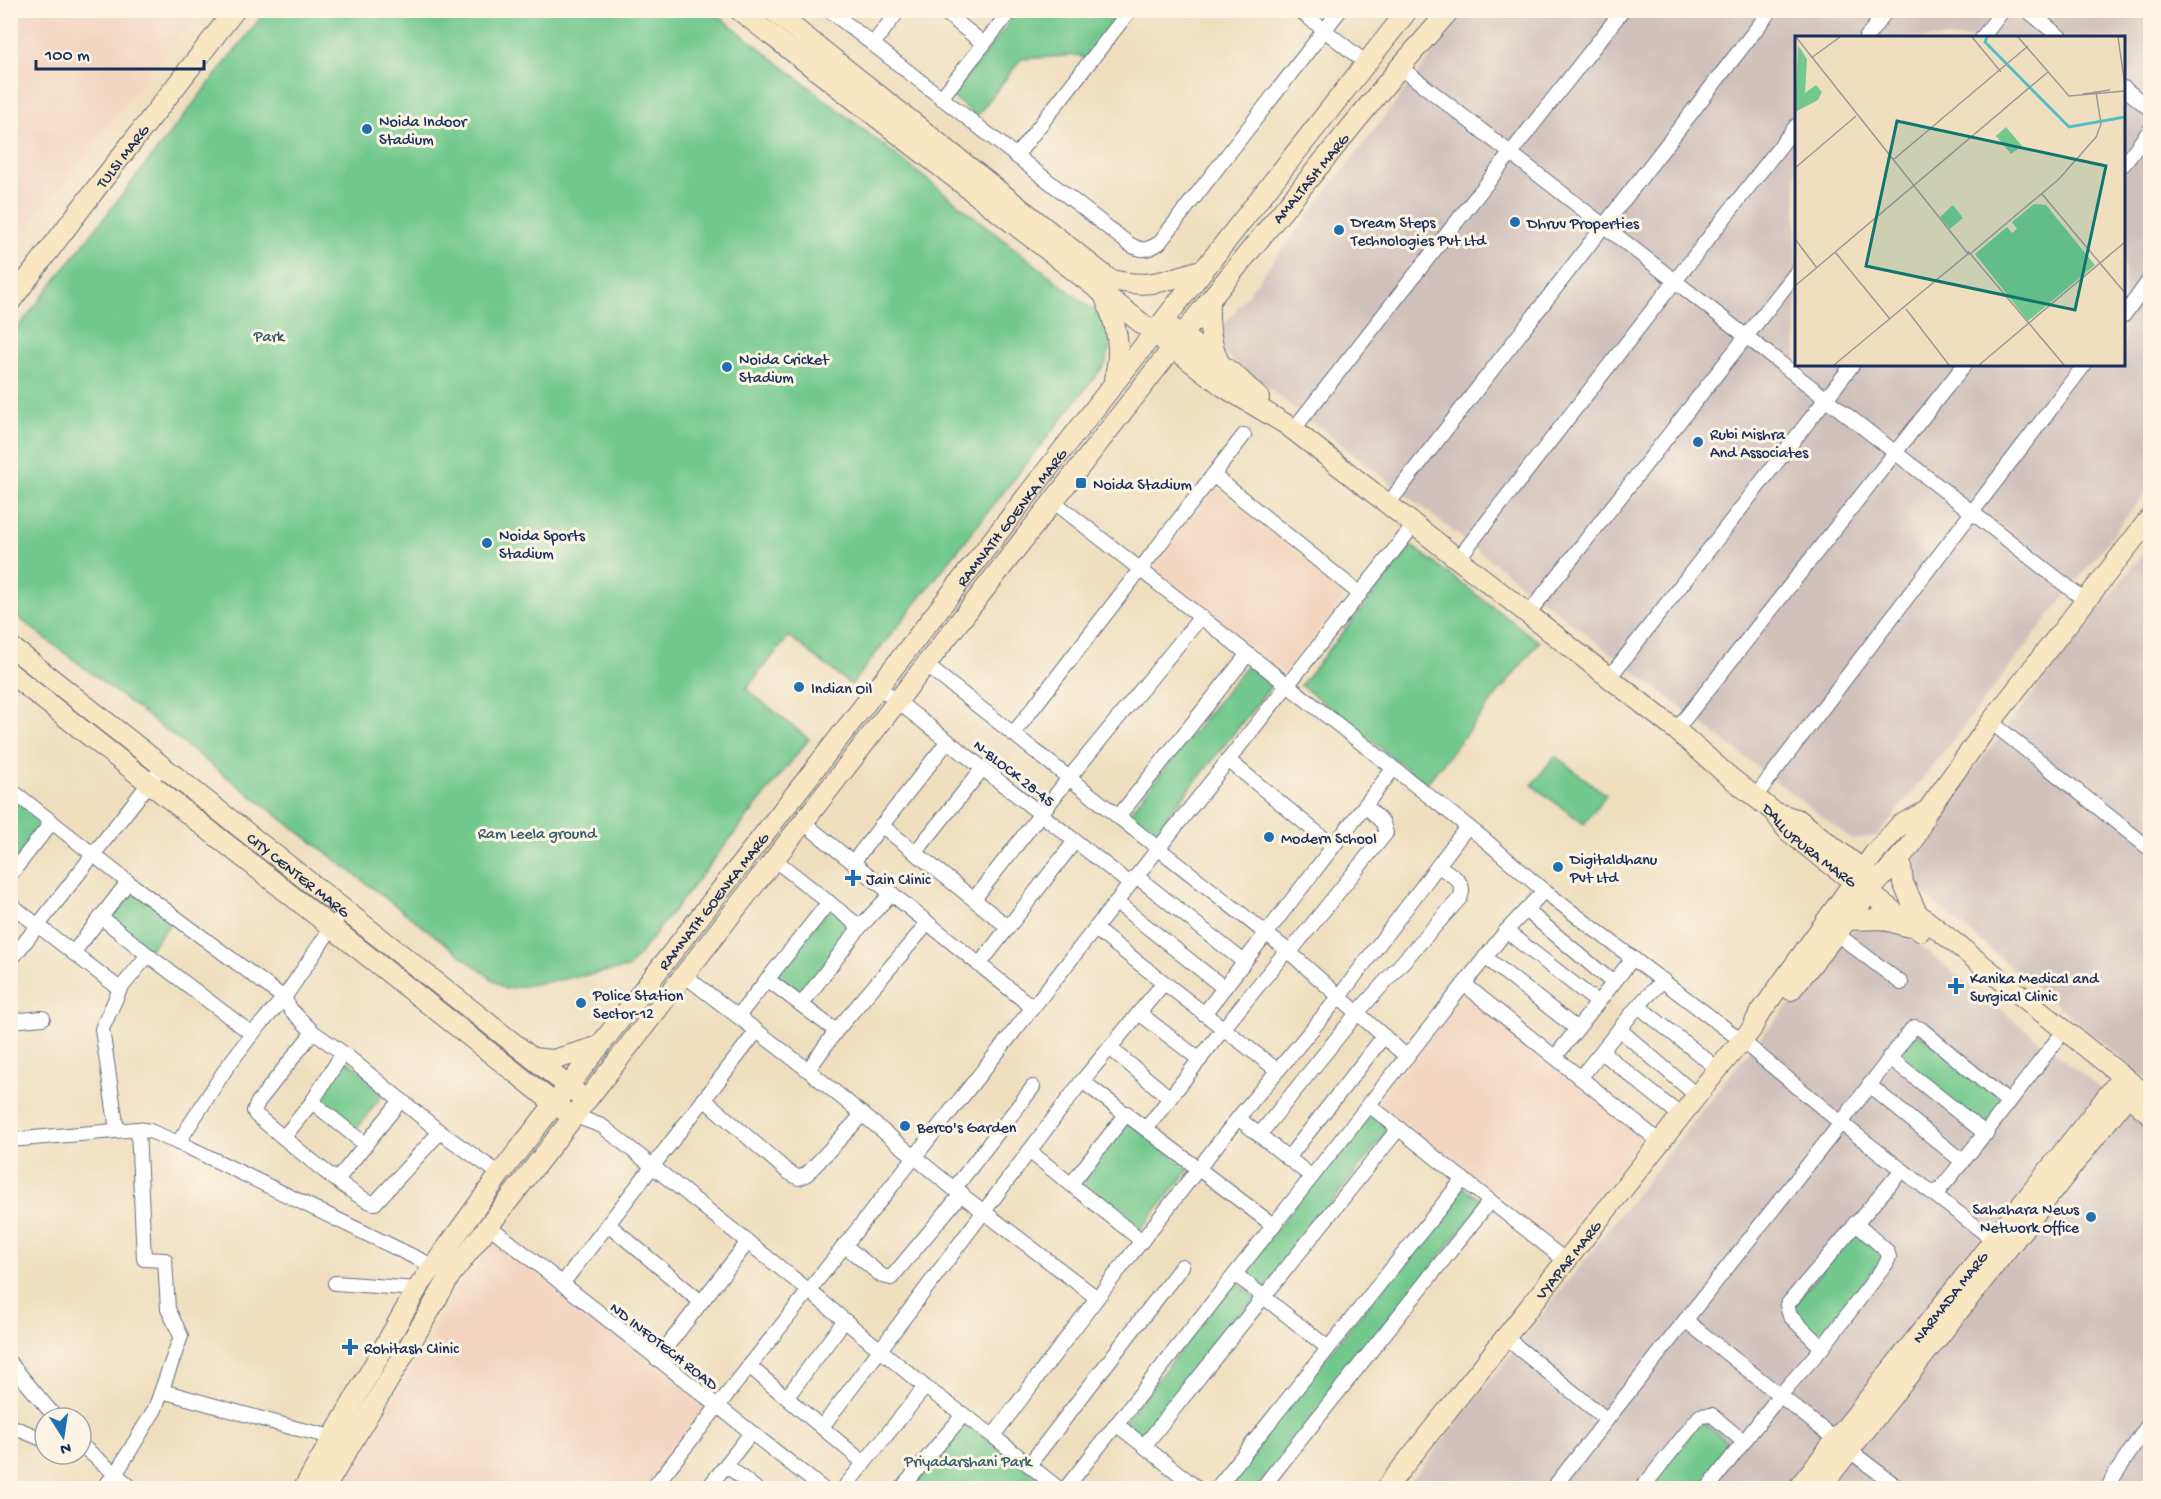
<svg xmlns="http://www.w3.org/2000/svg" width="2161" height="1499" font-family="'Gochi Hand',sans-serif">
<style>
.built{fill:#f3d4bf}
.industrial{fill:#cfc0bb;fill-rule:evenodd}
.green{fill:#73c98d;stroke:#477c76;stroke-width:1.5}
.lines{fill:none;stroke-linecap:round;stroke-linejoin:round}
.street-casing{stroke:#656d80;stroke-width:16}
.secondary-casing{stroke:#656d80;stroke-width:22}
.street{stroke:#fff;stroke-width:14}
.secondary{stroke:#f9e7c3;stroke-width:20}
.poi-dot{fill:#1f6fb2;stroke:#fcf5e5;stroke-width:2}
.labels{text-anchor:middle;stroke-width:6;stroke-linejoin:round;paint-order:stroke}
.poi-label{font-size:16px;fill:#1b2f5e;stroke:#fcf5e5;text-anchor:start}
.street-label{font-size:16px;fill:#1b2f5e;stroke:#fcf5e5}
.park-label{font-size:16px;fill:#355d6c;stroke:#fcf5e5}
.inset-river{fill:none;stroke:#51bec9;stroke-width:3}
.inset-road{fill:none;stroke:#9a9998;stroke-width:1.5}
.view{fill:#0f766e;fill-opacity:0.15;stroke:#0f766e;stroke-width:3}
.inset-edge{fill:none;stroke:#1b2f5e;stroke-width:3}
</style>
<rect width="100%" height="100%" fill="#fcf5e5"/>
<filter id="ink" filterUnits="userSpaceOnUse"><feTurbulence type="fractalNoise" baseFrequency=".0167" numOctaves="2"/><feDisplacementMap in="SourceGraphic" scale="12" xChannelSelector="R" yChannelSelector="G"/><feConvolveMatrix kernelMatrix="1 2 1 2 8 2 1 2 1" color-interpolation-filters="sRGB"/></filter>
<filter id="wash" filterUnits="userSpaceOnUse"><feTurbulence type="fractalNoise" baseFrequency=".008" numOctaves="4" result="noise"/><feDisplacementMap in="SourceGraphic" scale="24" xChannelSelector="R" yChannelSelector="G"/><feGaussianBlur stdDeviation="1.35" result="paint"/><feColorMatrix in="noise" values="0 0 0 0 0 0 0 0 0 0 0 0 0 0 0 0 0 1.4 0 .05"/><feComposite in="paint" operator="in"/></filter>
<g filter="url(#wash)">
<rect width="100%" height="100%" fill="#efdfbf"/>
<g class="built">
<path d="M 11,10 L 198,11 L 11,249 L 10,11 Z"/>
<path d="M 1216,489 L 1348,593 L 1285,673 L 1152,569 Z"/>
<path d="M 1466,993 L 1644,1136 L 1556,1245 L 1378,1103 Z"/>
<path d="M 493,1240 L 707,1408 L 644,1488 L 343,1488 L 460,1284 Z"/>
</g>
<g class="industrial">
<path d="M 1466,11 L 2150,11 L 2150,487 L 1878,836 L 1852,840 L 1210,343 ZM 1796,38 L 2124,38 L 2124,364 L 1796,364 Z"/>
<path d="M 2150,544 L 2150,1082 L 1914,886 L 1908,854 Z"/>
<path d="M 1887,920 L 2150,1128 L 2150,1488 L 1406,1488 L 1742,1059 L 1859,924 Z"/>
</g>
<g class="green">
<path d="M 711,10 L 1097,313 C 1114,332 1111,340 1106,363 L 851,685 L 789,636 L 746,689 L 809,739 L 628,968 L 505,989 L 11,612 L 10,338 L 266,11 Z"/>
<path d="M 1018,11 L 1122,11 L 1084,59 L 1079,55 L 1021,59 L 977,116 L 951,96 Z"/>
<path d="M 1412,546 L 1539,642 L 1426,784 L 1301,685 Z"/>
<path d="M 1247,665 L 1272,685 L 1152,836 L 1127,816 Z"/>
<path d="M 1555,756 L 1606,795 L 1584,824 L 1532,785 Z"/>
<path d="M 11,795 L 46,823 L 11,868 Z"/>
<path d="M 129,885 L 173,920 L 148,951 L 105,916 Z"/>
<path d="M 829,908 L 855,928 L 800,998 L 774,978 Z"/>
<path d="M 1917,1032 L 2005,1101 L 1984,1127 L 1896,1059 Z"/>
<path d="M 342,1057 L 386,1090 L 356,1130 L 312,1097 Z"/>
<path d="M 1369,1111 L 1390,1128 L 1264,1289 L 1243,1272 Z"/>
<path d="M 1128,1121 L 1189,1170 L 1139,1231 L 1078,1182 Z"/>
<path d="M 1462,1186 L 1483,1202 L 1257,1488 L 1223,1488 Z"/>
<path d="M 1855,1230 L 1886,1255 L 1821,1336 L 1789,1311 Z"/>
<path d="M 1235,1281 L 1257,1298 L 1143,1441 L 1122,1424 Z"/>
<path d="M 965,1421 L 1051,1488 L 905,1488 Z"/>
<path d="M 1701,1421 L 1733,1446 L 1700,1488 L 1648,1488 Z"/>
</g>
</g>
<g filter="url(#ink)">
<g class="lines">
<g class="street-casing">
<g id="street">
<path d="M 829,10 L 1129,244 C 1141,251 1147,251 1159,243 L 1340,10"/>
<path d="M 942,10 L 984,44"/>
<path d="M 1299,10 L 1366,63"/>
<path d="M 2027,10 L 2061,38"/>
<path d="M 1866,38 L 1887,10"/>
<path d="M 1982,38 L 2003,10"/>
<path d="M 873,44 L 899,10"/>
<path d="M 1400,67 L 2086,601"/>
<path d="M 2124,88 L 2150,109"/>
<path d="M 941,98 L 1011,10"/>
<path d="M 1016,156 L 1130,10"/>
<path d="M 2124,164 L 2150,130"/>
<path d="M 2124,315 L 2150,279"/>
<path d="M 1293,430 L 1623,10"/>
<path d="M 1213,475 L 1360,594"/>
<path d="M 1053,501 L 1485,840 L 1544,891 L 1742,1041 L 1841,1123 L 2000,1245"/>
<path d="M 1388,504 L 1771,10"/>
<path d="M 1458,559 L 1796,126"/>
<path d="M 1528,614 L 1796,273"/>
<path d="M 926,665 L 1287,950 L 1407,1057"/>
<path d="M 1609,678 L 1853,364"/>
<path d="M 879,687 L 1130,884"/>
<path d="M 1991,722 L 2150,849"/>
<path d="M 1676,730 L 1965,364"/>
<path d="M 1013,734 L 1244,435"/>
<path d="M 1228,760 L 1333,846"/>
<path d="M 10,789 L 128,882 L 284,998 L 291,1010 L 313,1032 L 343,1053 L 440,1132 L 500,1174"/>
<path d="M 1755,797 L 2085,364"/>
<path d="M 1118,817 L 1247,655"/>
<path d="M 804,823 L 1032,1007"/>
<path d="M 881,825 L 1008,927"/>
<path d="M 915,853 L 983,768"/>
<path d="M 775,860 L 860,927"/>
<path d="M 853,862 L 948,741"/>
<path d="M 10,875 L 52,822"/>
<path d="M 1136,876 L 1244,962"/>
<path d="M 128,882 L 101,917 L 148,955 L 252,1034"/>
<path d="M 974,899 L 1069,778 L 1200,618"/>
<path d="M 1116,902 L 1224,988"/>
<path d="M 10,904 L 120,989"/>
<path d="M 1526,910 L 1612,982"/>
<path d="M 1095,929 L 1277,1070"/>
<path d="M 1506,931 L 1597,1002"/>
<path d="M 1837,934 L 1901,983"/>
<path d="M 1290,952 L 1386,833 L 1383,823 L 1366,806"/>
<path d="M 73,953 L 101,917"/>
<path d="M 1485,957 L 1577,1029"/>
<path d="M 10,958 L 14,956 L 154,777"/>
<path d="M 979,965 L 1075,841"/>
<path d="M 685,976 L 808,1070 L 954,1189 L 1097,1298"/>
<path d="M 767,979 L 836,1031"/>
<path d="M 1464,984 L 1660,1142"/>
<path d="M 801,1005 L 860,927 L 892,893"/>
<path d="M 1638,1006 L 1718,1069"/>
<path d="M 1139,1013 L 1200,1060"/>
<path d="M 1204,1014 L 1393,769"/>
<path d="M 738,1016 L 829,902"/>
<path d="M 10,1018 L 21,1020 L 43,1018"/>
<path d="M 1619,1029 L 1697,1096"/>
<path d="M 313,1032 L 258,1102 L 254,1111 L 256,1115 C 275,1130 358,1203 375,1203 L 440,1132"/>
<path d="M 1110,1048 L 1170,1098"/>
<path d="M 1602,1052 L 1681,1116"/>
<path d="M 1555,1057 L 1633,958"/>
<path d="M 1889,1057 L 1986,1134"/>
<path d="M 808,1070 L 836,1031 L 928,923"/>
<path d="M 1580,1078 L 1638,1006 L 1663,980"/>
<path d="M 1082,1081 L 1273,1225"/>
<path d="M 1869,1085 L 1963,1162"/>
<path d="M 704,1099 L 788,1172 L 799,1178 L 807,1174 L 863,1114"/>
<path d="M 312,1102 L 366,1145"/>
<path d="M 1369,1105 L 1566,1261"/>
<path d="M 575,1116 L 602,1126 L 808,1290 L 925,1387 L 993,1436 L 1058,1488"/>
<path d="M 1238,1118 L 1312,1177"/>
<path d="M 1146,1129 L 1223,1029 L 1287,950"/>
<path d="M 117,1130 L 102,1029 L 120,989 L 148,955"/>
<path d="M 1260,1134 L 1358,1012 L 1460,898 C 1468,882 1450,874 1438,866"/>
<path d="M 284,1137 L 312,1102 L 343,1053"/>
<path d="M 10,1140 L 138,1129 L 150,1131 L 188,1147 L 441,1270"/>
<path d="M 178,1143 L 227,1067 L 252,1034 L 284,998 L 336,921"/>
<path d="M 1029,1151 L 1142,1241"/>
<path d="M 1288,1158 L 1384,1036"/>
<path d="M 337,1180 L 401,1100"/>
<path d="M 1071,1184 L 1127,1113"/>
<path d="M 954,1189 L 1033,1087"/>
<path d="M 1935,1195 C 1978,1145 2016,1092 2057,1040"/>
<path d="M 608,1224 L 701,1302"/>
<path d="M 489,1226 L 822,1488"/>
<path d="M 844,1245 L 882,1276 L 891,1278 L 962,1193"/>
<path d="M 1235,1274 L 1328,1348"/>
<path d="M 335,1283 L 417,1289"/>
<path d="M 562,1284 L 756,1032"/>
<path d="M 1685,1320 L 1836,1440"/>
<path d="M 1506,1338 L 1606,1419"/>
<path d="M 1822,1348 L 1790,1316 L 1787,1305 L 1902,1170"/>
<path d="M 657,1359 L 748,1242"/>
<path d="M 10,1363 L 56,1418"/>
<path d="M 749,1366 L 864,1463"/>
<path d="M 162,1391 L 294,1428 L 333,1437"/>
<path d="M 787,1397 L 844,1321"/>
<path d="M 1116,1424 L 1197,1488"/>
<path d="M 10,1426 L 45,1440"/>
<path d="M 822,1427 L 1082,1081 L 1163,984"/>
<path d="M 993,1436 L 1097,1298 L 1238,1118 L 1339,997 L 1467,827"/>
<path d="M 81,1445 L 132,1488"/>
<path d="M 1144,1446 L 1399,1128"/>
<path d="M 1850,1451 L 1899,1488"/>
<path d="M 726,1465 L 755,1488"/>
<path d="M 1029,1465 L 1182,1266"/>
<path d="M 103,1488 L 115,1475 L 155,1409 L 181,1336 L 168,1309 L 165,1260 L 144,1259 L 138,1129"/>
<path d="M 653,1488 L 1414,525"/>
<path d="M 708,1488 L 751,1433"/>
<path d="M 844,1488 L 925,1387"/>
<path d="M 902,1488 L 963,1415"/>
<path d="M 1066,1488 L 1506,931 L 1544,891"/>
<path d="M 1217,1488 L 1463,1179"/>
<path d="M 1262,1488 L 1490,1201"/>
<path d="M 1553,1488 L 1841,1123 L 1911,1030 L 1915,1027 L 1921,1029 L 2008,1102"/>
<path d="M 1642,1488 L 1700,1416 L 1712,1415 L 1744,1442"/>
<path d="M 1708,1488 L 1780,1395 L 1822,1348 L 1886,1264 L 1889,1257 L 1887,1251 L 1855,1223"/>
<path d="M 2108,1488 L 2114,1476 L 2150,1422"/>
</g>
</g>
<g class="secondary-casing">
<g id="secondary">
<path id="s1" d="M 739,10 L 1194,364 L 1224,387 L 1287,425 L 1676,730 L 1726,774 L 1774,812 L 1788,831 L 1813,851 L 1920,931"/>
<path d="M 772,10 L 1109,279 C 1148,290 1168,280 1204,269"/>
<path d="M 1104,295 C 1116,323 1123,349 1114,379"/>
<path d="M 1209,301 C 1208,324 1210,344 1220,364"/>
<path id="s2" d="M 10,302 L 98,186 L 235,10"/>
<path d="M 1172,328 L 1236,376 L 1259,398"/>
<path id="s3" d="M 10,646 L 578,1094"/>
<path d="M 10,673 L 555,1104 L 565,1111"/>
<path d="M 1774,812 L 1799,820 L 1873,878"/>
<path d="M 1900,857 L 1903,883 L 1917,913"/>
<path d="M 1912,909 L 2150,1098"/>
<path d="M 1849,920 L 1882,919 L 1905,926"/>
<path d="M 1791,990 L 1877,883 L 1912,844 L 1927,811 L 1991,722 L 2150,518"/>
<path d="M 532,1058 L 553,1060 L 600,1046"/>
<path d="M 2126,1094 L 2150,1114"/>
<path id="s4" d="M 304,1488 L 417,1289 L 500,1174 L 1113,385 L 1408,10"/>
<path id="s5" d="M 325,1488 L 452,1273 L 1209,301 L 1400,67 L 1450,10"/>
<path id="s6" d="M 1386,1488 L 1718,1069 L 1751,1030 L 1758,1016 L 1874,854 L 1900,825 L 1927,811"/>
<path id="s7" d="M 1798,1488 L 2123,1076"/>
<path d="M 1820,1488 L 2135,1086"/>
</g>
</g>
<use href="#street" class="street"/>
<use href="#secondary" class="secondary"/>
</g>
</g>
<g class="poi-dot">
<circle cx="367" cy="129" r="6"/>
<circle cx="1515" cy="222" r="6"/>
<circle cx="1339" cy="230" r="6"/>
<circle cx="727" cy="367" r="6"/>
<circle cx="1698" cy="442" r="6"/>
<rect x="1075" y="477" width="12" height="12" rx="3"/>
<circle cx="487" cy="543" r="6"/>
<circle cx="799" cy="687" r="6"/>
<circle cx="1269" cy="837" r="6"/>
<circle cx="1558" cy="867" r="6"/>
<path d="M850 869h6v6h6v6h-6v6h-6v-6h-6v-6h6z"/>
<path d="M1953 977h6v6h6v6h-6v6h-6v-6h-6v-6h6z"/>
<circle cx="581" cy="1003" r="6"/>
<circle cx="905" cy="1126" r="6"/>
<circle cx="2091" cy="1217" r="6"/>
<path d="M347 1338h6v6h6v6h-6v6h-6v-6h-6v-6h6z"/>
</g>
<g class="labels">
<g class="poi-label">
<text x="379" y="126">Noida Indoor<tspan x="379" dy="18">Stadium</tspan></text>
<text x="1351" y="227">Dream Steps<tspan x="1351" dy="18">Technologies Pvt Ltd</tspan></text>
<text x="1527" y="228">Dhruv Properties</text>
<text x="739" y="364">Noida Cricket<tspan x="739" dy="18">Stadium</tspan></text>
<text x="1710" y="439">Rubi Mishra<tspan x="1710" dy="18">And Associates</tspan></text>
<text x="1093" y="489">Noida Stadium</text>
<text x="499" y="540">Noida Sports<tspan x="499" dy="18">Stadium</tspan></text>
<text x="811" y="693">Indian Oil</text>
<text x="1281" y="843">Modern School</text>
<text x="1570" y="864">Digitaldhanu<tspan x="1570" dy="18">Pvt Ltd</tspan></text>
<text x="866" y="884">Jain Clinic</text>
<text x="1970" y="983">Kanika Medical and<tspan x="1970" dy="18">Surgical Clinic</tspan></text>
<text x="593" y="1000">Police Station<tspan x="593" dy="18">Sector-12</tspan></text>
<text x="917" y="1132">Berco's Garden</text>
<text x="2079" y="1214" text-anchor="end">Sahahara News<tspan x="2079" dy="18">Network Office</tspan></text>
<text x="364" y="1353">Rohitash Clinic</text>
</g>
<g class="street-label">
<text dy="6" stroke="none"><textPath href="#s2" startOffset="184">TULSI MARG</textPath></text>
<text dy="6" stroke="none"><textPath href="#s5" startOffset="1641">AMALTASH MARG</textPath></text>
<text dy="6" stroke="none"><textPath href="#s4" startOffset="1203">RAMNATH GOENKA MARG</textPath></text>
<text transform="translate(1015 772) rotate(38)" y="6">N-BLOCK 28-45</text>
<text dy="6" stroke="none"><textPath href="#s1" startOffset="1359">DALLUPURA MARG</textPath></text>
<text dy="6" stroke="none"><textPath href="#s3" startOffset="368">CITY CENTER MARG</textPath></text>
<text dy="6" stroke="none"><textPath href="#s4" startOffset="717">RAMNATH GOENKA MARG</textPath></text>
<text dy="6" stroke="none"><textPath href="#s6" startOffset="292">VYAPAR MARG</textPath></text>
<text dy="6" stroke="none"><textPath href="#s7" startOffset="244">NARMADA MARG</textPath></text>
<text transform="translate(665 1345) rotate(38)" y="6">ND INFOTECH ROAD</text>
</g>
<g class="park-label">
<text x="269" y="341">Park</text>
<text x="537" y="838">Ram Leela ground</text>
<text x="968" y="1466">Priyadarshani Park</text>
</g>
</g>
<g transform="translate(1795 36)">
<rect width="330" height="330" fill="#efdfbf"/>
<path d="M 3,9 L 12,23 L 10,57 L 21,49 L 27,56 L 23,64 L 0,76 ZM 211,91 L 227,110 L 216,118 L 201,100 ZM 239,168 L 251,169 L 300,229 L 233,285 L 180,218 L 212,191 L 217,197 L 222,193 L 217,186 ZM 158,169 L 168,182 L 155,193 L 145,181 Z" fill="#73c98d"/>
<path class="inset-river" d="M 192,1 L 190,6 L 274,91 L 330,81"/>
<path class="inset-road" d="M 1,1 L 174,219M 177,1 L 206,36M 223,1 L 274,60 L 330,55M 323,1 L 330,50M 16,22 L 45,1M 288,58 L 315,54M 98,124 L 233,10M 0,132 L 61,80M 247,158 L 330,257M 0,203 L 22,232M 173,215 L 269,329M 40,216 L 95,283M 175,218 L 264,143 L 301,101 L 306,88 L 301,56M 0,250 L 253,36M 111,273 L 154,329M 39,329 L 174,217M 184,329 L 330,206"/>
<path class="view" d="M 102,85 L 311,130 L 280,274 L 71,230 Z"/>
<rect width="330" height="330" class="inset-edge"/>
</g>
<rect width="2161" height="1499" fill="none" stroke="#fcf5e5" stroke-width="36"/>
<g transform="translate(63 1436) rotate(168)"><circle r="28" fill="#fcf5e5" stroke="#a2a6af" stroke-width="1.5"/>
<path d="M0-4.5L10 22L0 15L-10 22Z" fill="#1f6fb2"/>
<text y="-9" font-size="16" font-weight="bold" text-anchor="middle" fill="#1b2f5e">N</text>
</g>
<path d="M36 60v9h168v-9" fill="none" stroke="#1b2f5e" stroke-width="3"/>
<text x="45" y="60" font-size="18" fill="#1b2f5e" stroke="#fcf5e5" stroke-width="4.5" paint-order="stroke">100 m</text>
</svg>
